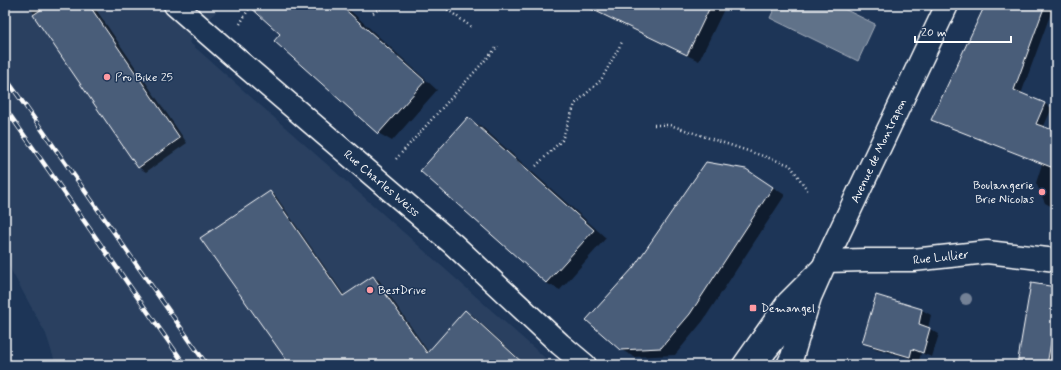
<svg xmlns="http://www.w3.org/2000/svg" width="1061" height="370" font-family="Mynerve,sans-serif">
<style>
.built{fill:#2a4161}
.water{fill:#617289;stroke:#a0aab8}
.shadow{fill:#0007}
.building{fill:#4a5d79;stroke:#fff}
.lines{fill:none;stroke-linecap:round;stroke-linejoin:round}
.service-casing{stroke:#fff;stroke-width:20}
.minor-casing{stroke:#fff;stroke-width:25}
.tertiary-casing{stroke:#fff;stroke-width:25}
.path{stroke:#fff;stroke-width:2.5;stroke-dasharray:1 3;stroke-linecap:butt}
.service{stroke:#1d3557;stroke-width:17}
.minor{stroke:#1d3557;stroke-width:22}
.tertiary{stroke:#1d3557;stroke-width:22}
.rail-casing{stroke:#fff;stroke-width:4.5}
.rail{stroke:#1d3557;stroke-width:3;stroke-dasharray:9;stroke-linecap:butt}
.tree{fill:#738196}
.poi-dot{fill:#ff9aa2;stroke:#1d3557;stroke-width:1.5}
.labels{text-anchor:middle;stroke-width:3;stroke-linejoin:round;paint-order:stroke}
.poi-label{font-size:12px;fill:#fff;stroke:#1d3557;text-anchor:start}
.street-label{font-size:12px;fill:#fff;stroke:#1d3557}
</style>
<rect width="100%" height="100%" fill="#1d3557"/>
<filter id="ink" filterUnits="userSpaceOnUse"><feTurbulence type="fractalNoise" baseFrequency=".025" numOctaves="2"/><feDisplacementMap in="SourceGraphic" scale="8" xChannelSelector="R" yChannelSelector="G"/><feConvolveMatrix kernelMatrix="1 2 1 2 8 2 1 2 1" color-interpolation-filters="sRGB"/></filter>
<g filter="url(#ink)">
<path class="built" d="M 5,5 L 222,5 L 189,42 L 553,365 L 56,365 L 46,334 L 5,259 Z"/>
<path class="water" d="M 776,5 L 836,5 L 875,24 L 858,61 L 770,18 Z"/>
<g class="shadow">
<path d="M 28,5 L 93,5 L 187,143 L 146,172 L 138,167 Z"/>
<path d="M 268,5 L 344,5 L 437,90 L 392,141 L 378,133 L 281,34 Z"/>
<path d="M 582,5 L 726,5 L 699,61 Z"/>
<path d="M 986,5 L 1056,5 L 1056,12 L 1052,10 L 1021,94 L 1045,104 L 1052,108 L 1043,128 L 1056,132 L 1056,209 L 1045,203 L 1036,183 L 1042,164 L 940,123 L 933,119 Z"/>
<path d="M 468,119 L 481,126 L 606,238 L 560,290 L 546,283 Z"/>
<path d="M 746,170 L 785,195 L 703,321 L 675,355 L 634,357 L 620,349 Z"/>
<path d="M 270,192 L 275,195 L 345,296 L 373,277 L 379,280 L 429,353 L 465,311 L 471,314 L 526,365 L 292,365 Z"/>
<path d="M 1056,288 L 1056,365 L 1018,365 Z"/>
<path d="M 877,296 L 922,310 L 931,315 L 928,328 L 939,334 L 932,357 L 921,353 L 919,361 L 873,348 L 864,343 Z"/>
</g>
<g class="building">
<path d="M 48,5 L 89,5 L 180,138 L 138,168 L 33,15 Z"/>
<path d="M 248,5 L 340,5 L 425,81 L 378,134 L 274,41 L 280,34 Z"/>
<path d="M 583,5 L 711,5 L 687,55 Z"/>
<path d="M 985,5 L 1045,5 L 1014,90 L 1045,103 L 1036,124 L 1056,131 L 1056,169 L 931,120 Z"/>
<path d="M 468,117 L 594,230 L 546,283 L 420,171 Z"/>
<path d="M 706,162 L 746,169 L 773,187 L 690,314 L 661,348 L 620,350 L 586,320 L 633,268 Z"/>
<path d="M 270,191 L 343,296 L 373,276 L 427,353 L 465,310 L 525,365 L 290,365 L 200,238 Z"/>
<path d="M 1031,283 L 1056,287 L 1056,314 L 1047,365 L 1017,365 Z"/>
<path d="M 876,295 L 922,309 L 919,324 L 930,328 L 923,353 L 912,349 L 910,357 L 862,343 Z"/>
</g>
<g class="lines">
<g class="service-casing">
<path id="service" d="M 741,365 L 786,301 L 820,267"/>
</g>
<g class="minor-casing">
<g id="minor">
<path id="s1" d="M 175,5 L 239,61 L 453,244 L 560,344 L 585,365"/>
<path id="s2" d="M 826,261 L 865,260 L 913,260 L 987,252 L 1056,260"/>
</g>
</g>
<g class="tertiary-casing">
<g id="tertiary">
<path d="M 756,365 L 766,350 L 804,304"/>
<path id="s3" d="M 788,365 L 792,357 L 810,297 L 826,261 L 947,5"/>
</g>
</g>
<g class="path">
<path d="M 441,5 L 473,28"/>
<path d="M 373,13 L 385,5"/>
<path d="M 240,24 L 251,5"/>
<path d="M 654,125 L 670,125 L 790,165 L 808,191"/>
<path d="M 396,159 L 498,46"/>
<path d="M 536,166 L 562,140 L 575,104 L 601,80 L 622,42"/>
</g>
<use href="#service" class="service"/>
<use href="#minor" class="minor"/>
<use href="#tertiary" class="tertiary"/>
<g class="rail-casing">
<g id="rail">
<path d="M 5,77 L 207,365"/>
<path d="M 5,108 L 185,365"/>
</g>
</g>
<use href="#rail" class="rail"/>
</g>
<circle class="tree" cx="966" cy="299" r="6"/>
</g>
<g class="poi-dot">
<circle cx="107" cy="77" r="4"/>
<circle cx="1042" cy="192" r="4"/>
<circle cx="370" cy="290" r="4"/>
<rect x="749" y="304" width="8" height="8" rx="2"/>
</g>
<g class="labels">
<g class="poi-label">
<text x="115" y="81">Pro Bike 25</text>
<text x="1034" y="189" text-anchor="end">Boulangerie<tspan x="1034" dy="14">Brie Nicolas</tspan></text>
<text x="378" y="294">BestDrive</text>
<text x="761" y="312">Demangel</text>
</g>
<g class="street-label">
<text dy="4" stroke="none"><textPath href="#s3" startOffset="233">Avenue de Montrapon</textPath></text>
<text dy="4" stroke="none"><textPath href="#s1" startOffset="273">Rue Charles Weiss</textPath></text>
<text dy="4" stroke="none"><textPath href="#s2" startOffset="115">Rue Lullier</textPath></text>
</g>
</g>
<rect width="1061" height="370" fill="none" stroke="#1d3557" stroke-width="20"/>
<rect x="10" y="10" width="1041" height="350" fill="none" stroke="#fff" stroke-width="1.5" filter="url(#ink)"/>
<path d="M915 36v6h96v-6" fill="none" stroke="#ffffff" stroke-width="2"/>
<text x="921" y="36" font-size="12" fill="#ffffff" stroke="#1d3557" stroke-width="3" paint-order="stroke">20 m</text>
</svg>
